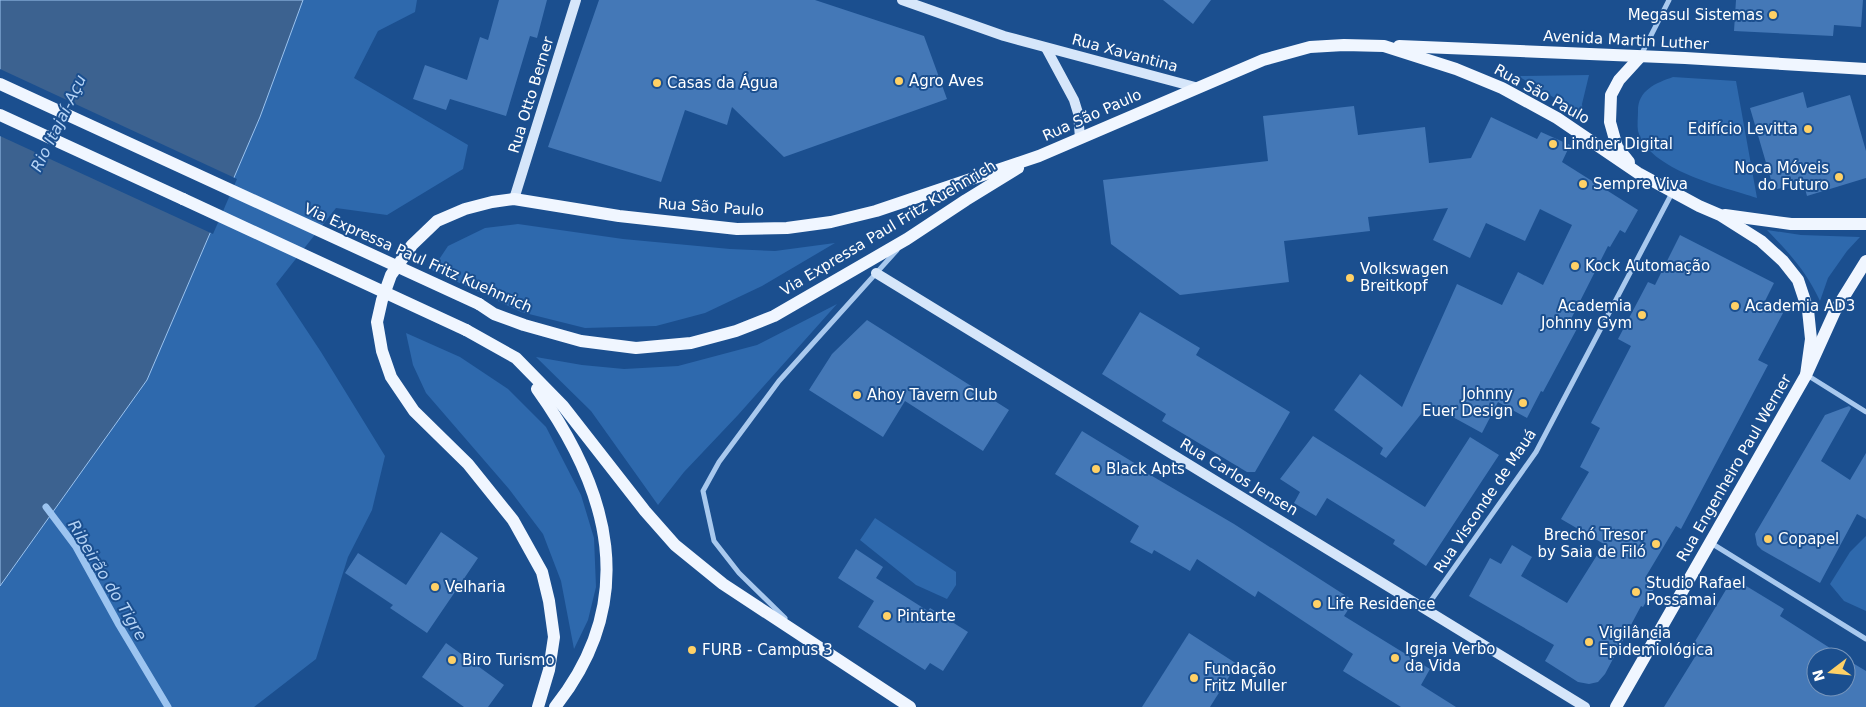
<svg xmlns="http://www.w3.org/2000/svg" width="1866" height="707" font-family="'DejaVu Sans',sans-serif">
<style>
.green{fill:#2e69ad}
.water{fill:#3c6290;stroke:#9cc4f0}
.pier{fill:#1b4f8f}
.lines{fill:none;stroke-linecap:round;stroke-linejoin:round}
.stream{stroke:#9cc4f0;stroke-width:7}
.building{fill:#4478b7}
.street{stroke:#a9c9ee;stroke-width:5}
.secondary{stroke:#d6e6fa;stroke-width:10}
.primary{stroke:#f0f6ff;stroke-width:12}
.primary-bridge{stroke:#f0f6ff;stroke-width:12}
.poi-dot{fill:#ffd166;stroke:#1b4f8f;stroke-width:2}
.labels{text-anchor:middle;stroke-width:4;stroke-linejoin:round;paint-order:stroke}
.poi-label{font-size:15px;fill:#fff;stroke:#1b4f8f;text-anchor:start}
.street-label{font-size:15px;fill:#fff;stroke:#1b4f8f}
.water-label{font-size:16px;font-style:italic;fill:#b5d3f5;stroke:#1b4f8f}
</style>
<rect width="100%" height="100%" fill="#1b4f8f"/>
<g class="green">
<path d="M 303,0 L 417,0 L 415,12 L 378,31 L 354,78 L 468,145 L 463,169 L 387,215 L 336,208 L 276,284 L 321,352 L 385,456 L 372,510 L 348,557 L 316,659 L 254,707 L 0,707 L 0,586 L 147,380 L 260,117 Z"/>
<path d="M 1589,75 L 1582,104 L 1583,115 L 1518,76 Z"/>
<path d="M 1673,77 L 1736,81 L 1757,198 C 1724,187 1648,170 1638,131 C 1637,125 1638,117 1638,111 C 1638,90 1656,83 1673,77 Z"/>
<path d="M 518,224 L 623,239 L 730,249 L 775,251 L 835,243 L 762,286 L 705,313 L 656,326 L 585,328 L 521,312 L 432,270 L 448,246 L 485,228 Z"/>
<path d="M 1767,230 L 1801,235 L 1860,237 L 1847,251 L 1828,278 L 1820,301 C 1806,271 1790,254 1767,230 Z"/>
<path d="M 837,304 L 738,415 L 684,472 L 658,505 L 591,411 L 536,357 L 582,365 L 624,369 L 678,366 L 757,345 Z"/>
<path d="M 406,333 L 460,357 L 508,389 L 546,427 L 581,495 L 594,538 L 596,587 L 588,620 L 574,649 L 561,581 L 543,534 L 509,489 L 426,393 L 413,365 Z"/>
<path d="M 875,518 L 956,572 L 956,585 L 947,599 L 916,585 L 860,540 Z"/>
<path d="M 1866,536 L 1866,611 L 1844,601 L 1830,584 L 1850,552 Z"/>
</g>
<path class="water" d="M 0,0 L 303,0 L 260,117 L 147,380 L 0,586 Z"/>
<path class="pier" d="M 0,69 L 237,179 L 213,234 L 0,136 Z"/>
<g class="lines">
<path class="stream" d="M 46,507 L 76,547 L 119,625 L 168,707"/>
</g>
<g class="building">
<path d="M 499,0 L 547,0 L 537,38 L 530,36 L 506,116 L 450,99 L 446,110 L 413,99 L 425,65 L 467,80 L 480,37 L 488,40 Z"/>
<path d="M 599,0 L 815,0 L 924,36 L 947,99 L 784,157 L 732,107 L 727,125 L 685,110 L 661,182 L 548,147 Z"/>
<path d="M 1163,0 L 1211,0 L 1193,24 Z"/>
<path d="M 1736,0 L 1863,0 L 1861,27 L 1834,25 L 1833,36 L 1734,31 Z"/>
<path d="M 1803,92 L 1807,108 L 1850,95 L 1866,151 L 1866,178 L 1807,196 L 1803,182 L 1774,190 L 1750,108 Z"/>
<path d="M 1354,106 L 1358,135 L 1425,127 L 1429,163 L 1471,158 L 1491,117 L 1537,139 L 1541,132 L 1570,145 L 1562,162 L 1638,210 L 1625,233 L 1620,230 L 1610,247 L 1608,246 L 1570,321 L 1579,325 L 1543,392 L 1541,391 L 1527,418 L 1498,402 L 1482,433 L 1429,404 L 1386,458 L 1380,454 L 1383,448 L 1334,410 L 1360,374 L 1402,407 L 1457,284 L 1502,305 L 1518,272 L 1543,285 L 1572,225 L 1540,209 L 1525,241 L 1486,223 L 1470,258 L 1433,240 L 1448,208 L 1368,217 L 1370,231 L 1284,241 L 1289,282 L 1180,295 L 1111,244 L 1103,180 L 1268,161 L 1263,116 Z"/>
<path d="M 1680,235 L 1774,283 L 1764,303 L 1783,313 L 1758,360 L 1768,365 L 1681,529 L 1676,526 L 1645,578 L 1656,585 L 1643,607 L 1641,606 L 1605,674 L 1598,682 L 1589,684 L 1578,682 L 1545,661 L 1554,645 L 1469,596 L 1490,558 L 1501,564 L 1512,545 L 1532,557 L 1521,576 L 1567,603 L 1604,544 L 1561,519 L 1589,472 L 1580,467 L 1600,428 L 1591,423 L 1631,346 L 1618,339 L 1648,282 L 1655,285 Z"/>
<path d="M 1140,312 L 1200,348 L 1196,355 L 1290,412 L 1255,472 L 1247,472 L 1162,421 L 1166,414 L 1102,374 Z"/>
<path d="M 867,320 L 1009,410 L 983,451 L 905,401 L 883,437 L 809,390 L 832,354 Z"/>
<path d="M 1849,406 L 1851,408 L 1821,461 L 1850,480 L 1866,453 L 1866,519 L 1857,514 L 1820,583 L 1762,550 L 1757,545 L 1755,534 L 1825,415 Z"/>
<path d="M 1082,431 L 1136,464 L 1135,466 L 1234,524 L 1354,601 L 1344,616 L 1430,669 L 1421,685 L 1456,707 L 1401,707 L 1343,671 L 1353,654 L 1258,591 L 1255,597 L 1197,559 L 1190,571 L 1154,550 L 1152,554 L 1130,542 L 1139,526 L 1055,474 Z"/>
<path d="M 1313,436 L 1425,507 L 1470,437 L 1499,455 L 1426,566 L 1393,544 L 1395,540 L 1327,498 L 1316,516 L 1294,503 L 1300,492 L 1280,479 Z"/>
<path d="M 441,532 L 478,558 L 427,633 L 390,608 L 393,605 L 345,573 L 358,553 L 406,585 Z"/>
<path d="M 856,549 L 883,567 L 876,578 L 928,611 L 930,608 L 968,632 L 943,671 L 930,663 L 925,670 L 858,627 L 874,601 L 838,578 Z"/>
<path d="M 1733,578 L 1784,609 L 1780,616 L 1844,657 L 1816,657 L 1816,687 L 1846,687 L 1846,659 L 1866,671 L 1866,707 L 1664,707 L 1698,652 L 1691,648 Z"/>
<path d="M 1189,633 L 1237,664 L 1210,707 L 1142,707 Z"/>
<path d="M 446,643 L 504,685 L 488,707 L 464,707 L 422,677 Z"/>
</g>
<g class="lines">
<g class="street">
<path d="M 1641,55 L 1669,0"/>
<path d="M 1807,375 L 1866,412"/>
<path d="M 1711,543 L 1866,639"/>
<path d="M 1425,609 L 1536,452 L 1672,193"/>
<path d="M 785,618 L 739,573 L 714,541 L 703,491 L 719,462 L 779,381 L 897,250"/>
</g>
<g class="secondary">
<path d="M 902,0 L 1004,36 L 1195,87"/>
<path d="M 1046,48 L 1074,100 L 1078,113 L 1080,138"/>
<path d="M 514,199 L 576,0"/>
<path d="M 876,273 L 1585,707"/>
</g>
<g class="primary">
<path d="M 1399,46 L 1685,58 L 1866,69"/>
<path d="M 0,115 L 183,199"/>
<path d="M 1629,162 L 1617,147 L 1610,122 L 1611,95 L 1619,80 L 1640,57"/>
<path d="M 1725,215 L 1791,224 L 1866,224"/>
<path d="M 479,304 L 494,314 L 524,325 L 581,341 L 636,348 L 691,343 L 736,331 L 774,316 L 907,239 L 966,200 L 1018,168"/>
<path d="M 466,330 L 516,358 L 563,406 L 645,511 L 675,545 L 723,584 L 910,707"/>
<path d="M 537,389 C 610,491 640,600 555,707"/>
<path d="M 538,707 L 549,670 L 554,637 L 549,601 L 542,572 L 513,520 L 468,464 L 414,411 L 391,377 L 382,351 L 377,322 L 382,300 L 391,275 L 412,245 L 437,221 L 465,209 L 492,202 L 514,199 L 619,216 L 737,229 L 787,228 L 831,222 L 876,211 L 1039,156 L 1263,60 L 1310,47 L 1344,45 L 1384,46 L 1456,69 L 1502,88 L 1557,118 L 1638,173 L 1699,206 L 1720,215 L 1761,241 L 1783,261 L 1798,280 L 1808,310 L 1811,339 L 1806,375"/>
<path d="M 1616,707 L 1806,375 L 1835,311 L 1866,261"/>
</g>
<g class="primary-bridge">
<path d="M 0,84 L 479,304"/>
<path d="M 183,199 L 466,330"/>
</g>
</g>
<g class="poi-dot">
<circle cx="1773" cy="15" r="5"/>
<circle cx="899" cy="81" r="5"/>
<circle cx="657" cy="83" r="5"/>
<circle cx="1808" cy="129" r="5"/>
<circle cx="1553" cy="144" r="5"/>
<circle cx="1839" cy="177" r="5"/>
<circle cx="1583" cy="184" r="5"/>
<circle cx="1575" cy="266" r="5"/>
<circle cx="1350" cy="278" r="5"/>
<circle cx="1735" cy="306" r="5"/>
<circle cx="1642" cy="315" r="5"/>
<circle cx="857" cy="395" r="5"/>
<circle cx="1523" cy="403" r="5"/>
<circle cx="1096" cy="469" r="5"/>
<circle cx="1768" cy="539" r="5"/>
<circle cx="1656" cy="544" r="5"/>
<circle cx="435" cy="587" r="5"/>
<circle cx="1636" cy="592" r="5"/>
<circle cx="1317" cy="604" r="5"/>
<circle cx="887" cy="616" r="5"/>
<circle cx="1589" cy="642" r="5"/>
<circle cx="692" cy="650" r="5"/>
<circle cx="1395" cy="658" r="5"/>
<circle cx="452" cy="660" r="5"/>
<circle cx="1194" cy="678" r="5"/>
</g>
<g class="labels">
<g class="poi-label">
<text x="1763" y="20" text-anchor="end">Megasul Sistemas</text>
<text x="909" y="86">Agro Aves</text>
<text x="667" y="88">Casas da Água</text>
<text x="1798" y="134" text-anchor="end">Edifício Levitta</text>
<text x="1563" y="149">Lindner Digital</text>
<text x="1829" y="173" text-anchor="end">Noca Móveis<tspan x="1829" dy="17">do Futuro</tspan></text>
<text x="1593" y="189">Sempre Viva</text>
<text x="1585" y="271">Kock Automação</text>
<text x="1360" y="274">Volkswagen<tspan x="1360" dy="17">Breitkopf</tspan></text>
<text x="1632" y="311" text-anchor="end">Academia<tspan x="1632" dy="17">Johnny Gym</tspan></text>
<text x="1745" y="311">Academia AD3</text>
<text x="1513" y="399" text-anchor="end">Johnny<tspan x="1513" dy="17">Euer Design</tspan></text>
<text x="867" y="400">Ahoy Tavern Club</text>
<text x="1106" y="474">Black Apts</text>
<text x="1646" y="540" text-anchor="end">Brechó Tresor<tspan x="1646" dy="17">by Saia de Filó</tspan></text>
<text x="1778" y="544">Copapel</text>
<text x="1646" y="588">Studio Rafael<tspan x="1646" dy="17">Possamai</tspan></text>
<text x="445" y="592">Velharia</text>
<text x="1327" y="609">Life Residence</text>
<text x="897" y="621">Pintarte</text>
<text x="1599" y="638">Vigilância<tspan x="1599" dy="17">Epidemiológica</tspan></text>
<text x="1405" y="654">Igreja Verbo<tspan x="1405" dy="17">da Vida</tspan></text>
<text x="702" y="655">FURB - Campus 3</text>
<text x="462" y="665">Biro Turismo</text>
<text x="1204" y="674">Fundação<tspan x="1204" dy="17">Fritz Muller</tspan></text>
</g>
<g class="street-label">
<text transform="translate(1626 40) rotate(3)" y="5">Avenida Martin Luther</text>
<text transform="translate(1125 53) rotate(15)" y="5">Rua Xavantina</text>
<text transform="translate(1542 94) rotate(29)" y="5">Rua São Paulo</text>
<text transform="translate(531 95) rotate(-73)" y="5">Rua Otto Berner</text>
<text transform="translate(1092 115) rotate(-24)" y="5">Rua São Paulo</text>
<text transform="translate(711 207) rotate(4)" y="5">Rua São Paulo</text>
<text transform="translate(888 228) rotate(-31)" y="5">Via Expressa Paul Fritz Kuehnrich</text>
<text transform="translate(418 258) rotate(24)" y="5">Via Expressa Paul Fritz Kuehnrich</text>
<text transform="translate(1734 468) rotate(-60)" y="5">Rua Engenheiro Paul Werner</text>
<text transform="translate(1239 477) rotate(31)" y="5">Rua Carlos Jensen</text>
<text transform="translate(1485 501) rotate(-56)" y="5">Rua Visconde de Mauá</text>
</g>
<g class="water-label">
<text transform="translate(58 123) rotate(-64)" y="6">Rio Itajaí-Açu</text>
<text transform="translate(108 580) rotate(59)" y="6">Ribeirão do Tigre</text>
</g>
</g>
<g transform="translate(1831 672) rotate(254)"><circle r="24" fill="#1b4f8f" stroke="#7695bc"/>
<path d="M0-4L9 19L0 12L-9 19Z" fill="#ffd166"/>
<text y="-8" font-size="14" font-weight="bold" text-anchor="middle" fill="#ffffff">N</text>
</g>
</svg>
